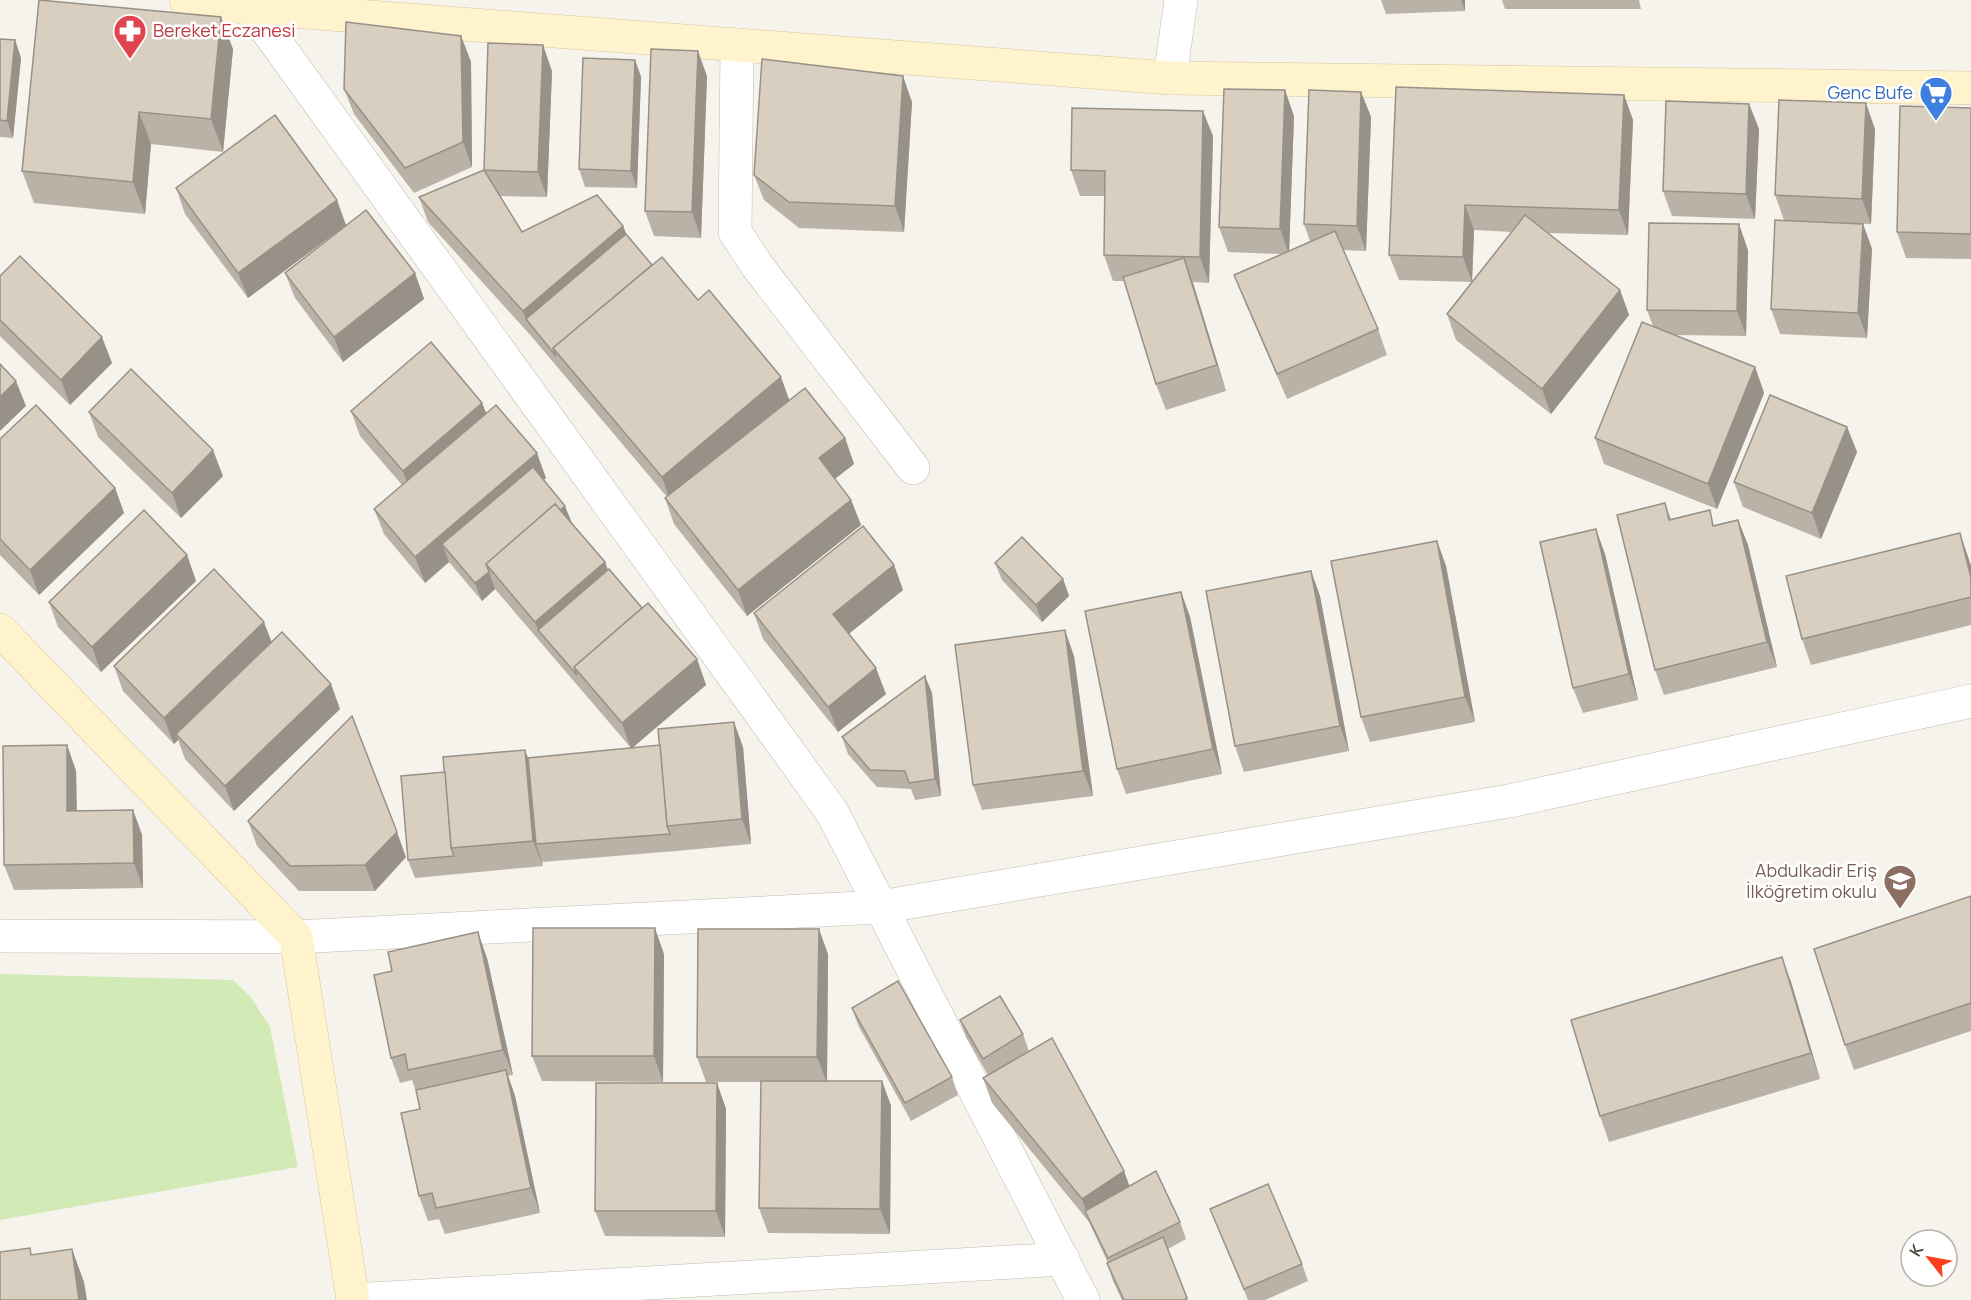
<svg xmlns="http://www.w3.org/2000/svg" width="1971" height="1300" font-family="Manrope,sans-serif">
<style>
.green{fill:#d2eab5}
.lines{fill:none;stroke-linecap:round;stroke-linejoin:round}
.street-casing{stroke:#c2bbae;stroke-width:34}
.secondary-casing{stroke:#d6c79b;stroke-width:34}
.street{stroke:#fff;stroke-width:33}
.secondary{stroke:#fff3cd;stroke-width:33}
.wall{fill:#bab2a6;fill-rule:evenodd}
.shaded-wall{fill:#979187}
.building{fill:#d8cfc1;stroke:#979187;stroke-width:1.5}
.labels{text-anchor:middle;stroke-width:5;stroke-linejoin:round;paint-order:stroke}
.health-label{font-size:18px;fill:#be3a42;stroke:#fff;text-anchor:start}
.shop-label{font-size:18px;fill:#366cbe;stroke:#fff;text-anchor:end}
.education-label{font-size:18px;fill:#785e54;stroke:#fff;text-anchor:end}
</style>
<rect width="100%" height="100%" fill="#f6f3ec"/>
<path class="green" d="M 0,974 L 233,980 L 250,996 L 270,1027 L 298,1167 L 0,1220 Z"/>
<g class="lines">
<g class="street-casing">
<g id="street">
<path d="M 255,0 L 251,8 L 832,812 L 1083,1300"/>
<path d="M 737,45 L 735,232 L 758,267 L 913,468"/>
<path d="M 1170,78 L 1181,0"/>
<path d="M 0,936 L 296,937 L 880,907 L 1509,801 L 1971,701"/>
<path d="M 353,1300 L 1063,1259"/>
</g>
</g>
<g class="secondary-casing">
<g id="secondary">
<path d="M 186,0 L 251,8 L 1170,78 L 1971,88"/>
<path d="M 0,630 L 296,937 L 353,1300"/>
</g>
</g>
<use href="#street" class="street"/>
<use href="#secondary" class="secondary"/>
</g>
<g class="wall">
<path d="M 1381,0 L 1465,0 L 1465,11 L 1386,14 Z"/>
<path d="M 1502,0 L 1639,0 L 1641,9 L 1505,9 Z"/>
<path d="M 461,36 L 471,62 L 472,167 L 414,193 L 354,114 L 344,89 Z"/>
<path d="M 0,39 L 15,40 L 21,58 L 13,138 L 0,137 Z"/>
<path d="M 233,49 L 223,152 L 151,144 L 145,214 L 34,203 L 22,171 Z"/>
<path d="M 635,60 L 641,77 L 637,188 L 585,187 L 579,169 Z"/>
<path d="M 552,71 L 547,197 L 500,196 L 522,232 L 623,226 L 626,234 L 652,265 L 698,300 L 790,400 L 845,438 L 854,464 L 835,479 L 851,500 L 861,525 L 747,616 L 674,524 L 665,498 L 667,497 L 532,337 L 428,222 L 419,197 L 484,170 Z"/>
<path d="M 707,76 L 701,238 L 654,236 L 645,211 Z"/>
<path d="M 1361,92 L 1371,117 L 1366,251 L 1343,250 L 1378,329 L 1387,355 L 1287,399 L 1244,300 L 1234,275 L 1282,254 L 1228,252 L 1219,227 L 1294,116 L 1289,251 L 1310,241 L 1304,224 Z"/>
<path d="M 1624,95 L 1633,120 L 1628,235 L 1547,233 L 1620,290 L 1629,315 L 1551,414 L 1456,340 L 1447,314 L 1472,282 L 1399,280 L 1389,255 ZM 1474,230 L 1512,232 L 1472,282 Z"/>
<path d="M 912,102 L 904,232 L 799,228 L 764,200 L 754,175 Z"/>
<path d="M 1749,104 L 1759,129 L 1755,219 L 1672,216 L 1663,191 Z"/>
<path d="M 1971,108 L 1971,259 L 1906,258 L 1897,232 Z"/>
<path d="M 1875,129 L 1871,224 L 1811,222 L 1863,224 L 1872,249 L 1867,338 L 1780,334 L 1771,309 L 1784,220 L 1775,195 Z"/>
<path d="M 1213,136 L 1209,283 L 1193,282 L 1226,391 L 1166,410 L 1156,384 L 1125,281 L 1113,281 L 1104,255 L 1105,196 L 1080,196 L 1071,170 Z"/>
<path d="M 176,188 L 346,225 L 248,298 L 185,214 Z"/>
<path d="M 1748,250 L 1746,336 L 1676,335 L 1755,367 L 1764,393 L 1717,509 L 1604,464 L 1595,438 L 1653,326 L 1647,310 Z"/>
<path d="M 285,273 L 415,273 L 424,299 L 343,362 L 295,298 Z"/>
<path d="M 0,276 L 112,363 L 70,405 L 0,336 Z"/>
<path d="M 482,403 L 486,413 L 546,478 L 544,480 L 572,523 L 605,562 L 608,570 L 642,608 L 697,659 L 706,685 L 632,748 L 743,747 L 751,844 L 676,851 L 542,862 L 543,866 L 415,878 L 408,860 L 445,772 L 525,750 L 528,758 L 631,748 L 495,589 L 482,601 L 449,562 L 425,583 L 384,534 L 374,509 L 402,485 L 360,436 L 351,411 Z"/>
<path d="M 89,412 L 223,476 L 181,518 L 98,437 Z"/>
<path d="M 1847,427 L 1857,452 L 1821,539 L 1743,507 L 1734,482 Z"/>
<path d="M 0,439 L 115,488 L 124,513 L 39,595 L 0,555 Z"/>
<path d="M 1665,503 L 1671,519 L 1715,525 L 1738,520 L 1748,545 L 1777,667 L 1664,695 L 1655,670 Z"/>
<path d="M 1960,533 L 1971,566 L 1971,625 L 1811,665 L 1802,639 Z"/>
<path d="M 1437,541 L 1446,566 L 1475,722 L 1370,742 L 1361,717 Z"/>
<path d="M 1605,554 L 1638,700 L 1583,713 L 1573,688 Z"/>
<path d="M 187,555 L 196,581 L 101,672 L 58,627 L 49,602 Z"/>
<path d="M 995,563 L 1063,579 L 1069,596 L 1042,622 L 1002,580 Z"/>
<path d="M 894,565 L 903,590 L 849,634 L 886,694 L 838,732 L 763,639 L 754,613 Z"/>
<path d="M 1311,571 L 1320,596 L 1349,751 L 1244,772 L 1235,746 Z"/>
<path d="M 1181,592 L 1190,617 L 1222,774 L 1126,794 L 1117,769 Z"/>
<path d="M 272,642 L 340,709 L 234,811 L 185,759 L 178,740 L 174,744 L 123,691 L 114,666 Z"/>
<path d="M 1074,656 L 1093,796 L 982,810 L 973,785 Z"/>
<path d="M 925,676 L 932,693 L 941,796 L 915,800 L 911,789 L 877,787 L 848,754 L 842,737 Z"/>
<path d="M 67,745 L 76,771 L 77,811 L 133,810 L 142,835 L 143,888 L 14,890 L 4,865 Z"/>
<path d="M 248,821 L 406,857 L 375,891 L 299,891 L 257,846 Z"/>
<path d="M 1971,896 L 1971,1031 L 1854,1070 L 1845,1045 Z"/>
<path d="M 664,954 L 663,1082 L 542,1081 L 532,1056 Z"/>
<path d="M 828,954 L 827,1081 L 882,1081 L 891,1106 L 890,1234 L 768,1233 L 759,1208 L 761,1082 L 706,1082 L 697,1057 Z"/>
<path d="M 487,958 L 513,1075 L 508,1076 L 515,1096 L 540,1213 L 445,1234 L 439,1219 L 428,1221 L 419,1196 L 420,1109 L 417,1095 L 412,1080 L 400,1083 L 391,1058 Z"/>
<path d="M 1791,982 L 1820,1079 L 1609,1142 L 1600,1116 Z"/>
<path d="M 852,1008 L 952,1077 L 958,1095 L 911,1121 L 858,1025 Z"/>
<path d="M 960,1020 L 1023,1034 L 1029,1051 L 1124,1171 L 1129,1186 L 1180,1222 L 1186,1239 L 1168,1249 L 1188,1300 L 1122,1300 L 1113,1281 L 1107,1263 L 1108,1263 L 1089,1222 L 992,1103 L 983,1078 L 988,1075 L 966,1037 Z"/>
<path d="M 717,1083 L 726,1109 L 725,1237 L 605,1236 L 595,1211 Z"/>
<path d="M 1210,1209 L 1302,1264 L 1308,1281 L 1265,1300 L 1248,1300 Z"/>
</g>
<g class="shaded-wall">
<path d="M 1461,0 L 1465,0 L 1465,11 Z"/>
<path d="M 221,17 L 233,49 L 223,152 L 211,119 Z"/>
<path d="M 461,36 L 471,62 L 472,167 L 463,142 Z"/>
<path d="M 15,40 L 21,58 L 13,138 L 7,121 Z"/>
<path d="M 543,45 L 552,71 L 547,197 L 538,172 Z"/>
<path d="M 698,51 L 707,76 L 701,238 L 692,212 Z"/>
<path d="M 635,60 L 641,77 L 637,188 L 631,171 Z"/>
<path d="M 903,76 L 912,102 L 904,232 L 895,206 Z"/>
<path d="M 1285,90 L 1294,116 L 1289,254 L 1280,229 Z"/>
<path d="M 1361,92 L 1371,117 L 1366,251 L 1357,226 Z"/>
<path d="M 1624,95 L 1633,120 L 1628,235 L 1619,210 Z"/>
<path d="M 1866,103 L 1875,129 L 1871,224 L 1862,199 Z"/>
<path d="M 1749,104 L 1759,129 L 1755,219 L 1746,194 Z"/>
<path d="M 1203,111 L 1213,136 L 1209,283 L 1200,257 Z"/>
<path d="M 139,112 L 151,144 L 145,214 L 133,182 Z"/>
<path d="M 337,200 L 346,225 L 248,298 L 238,273 Z"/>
<path d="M 1465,205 L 1474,230 L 1472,282 L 1463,257 Z"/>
<path d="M 1739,224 L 1748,250 L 1746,336 L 1737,311 Z"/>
<path d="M 1863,224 L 1872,249 L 1867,338 L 1858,313 Z"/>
<path d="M 623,226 L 633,251 L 526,319 L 523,311 Z"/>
<path d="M 1184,258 L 1193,284 L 1226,391 L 1217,365 Z"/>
<path d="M 415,273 L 424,299 L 343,362 L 334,337 Z"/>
<path d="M 1620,290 L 1629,315 L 1551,414 L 1542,389 Z"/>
<path d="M 102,337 L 112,363 L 70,405 L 61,380 Z"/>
<path d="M 1755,367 L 1764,393 L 1717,509 L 1708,484 Z"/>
<path d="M 781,377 L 790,402 L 671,503 L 662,477 Z"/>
<path d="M 16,381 L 26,406 L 0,431 L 0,397 Z"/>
<path d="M 482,403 L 492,428 L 412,497 L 403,471 Z"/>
<path d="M 1847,427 L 1857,452 L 1821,539 L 1812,513 Z"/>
<path d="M 845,438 L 854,464 L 828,484 L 819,458 Z"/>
<path d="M 213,450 L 223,476 L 181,518 L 172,493 Z"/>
<path d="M 537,453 L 546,478 L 454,558 L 442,544 L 449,562 L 425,583 L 415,557 Z"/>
<path d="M 115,488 L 124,513 L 39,595 L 30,570 Z"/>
<path d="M 851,500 L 861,525 L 747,616 L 738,590 Z"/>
<path d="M 565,506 L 572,523 L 491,570 Z"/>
<path d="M 1738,520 L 1748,545 L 1777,667 L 1767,642 Z"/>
<path d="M 1596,529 L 1605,554 L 1638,700 L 1629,674 Z"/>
<path d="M 1960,533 L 1971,566 L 1971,578 Z"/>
<path d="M 1437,541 L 1446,566 L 1475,722 L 1465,697 Z"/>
<path d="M 187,555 L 196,581 L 101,672 L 92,647 Z"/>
<path d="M 605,562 L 614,587 L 538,630 L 535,622 Z"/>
<path d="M 894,565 L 903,590 L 842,639 L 833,614 Z"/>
<path d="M 1311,571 L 1320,596 L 1349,751 L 1340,726 Z"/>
<path d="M 489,572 L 495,589 L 482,601 L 475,583 Z"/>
<path d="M 1063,579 L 1069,596 L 1042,622 L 1036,605 Z"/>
<path d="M 1181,592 L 1190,617 L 1222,774 L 1213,749 Z"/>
<path d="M 264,622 L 274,648 L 176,734 L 178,740 L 174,744 L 164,718 Z"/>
<path d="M 1065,630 L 1074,656 L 1093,796 L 1083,771 Z"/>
<path d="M 697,659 L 706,685 L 631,749 L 622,723 Z"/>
<path d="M 876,668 L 886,694 L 838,732 L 828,707 Z"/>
<path d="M 925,676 L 932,693 L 941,796 L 935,779 Z"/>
<path d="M 331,684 L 340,709 L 234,811 L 225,786 Z"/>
<path d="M 734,722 L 743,747 L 751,844 L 742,819 Z"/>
<path d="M 67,745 L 76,771 L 77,836 L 67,811 Z"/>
<path d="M 525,750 L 534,775 L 536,844 L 542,862 L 543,866 L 533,841 Z"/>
<path d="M 133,810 L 142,835 L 143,888 L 134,863 Z"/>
<path d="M 397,832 L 406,857 L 375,891 L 365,865 Z"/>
<path d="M 655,928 L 664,954 L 663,1082 L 654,1056 Z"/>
<path d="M 819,929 L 828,954 L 827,1083 L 817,1057 Z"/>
<path d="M 478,932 L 487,958 L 513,1075 L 503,1050 Z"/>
<path d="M 1782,957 L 1791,982 L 1820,1079 L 1811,1053 Z"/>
<path d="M 506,1070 L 515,1096 L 540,1213 L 531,1188 Z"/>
<path d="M 882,1081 L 891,1106 L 890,1234 L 880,1209 Z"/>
<path d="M 717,1083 L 726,1109 L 725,1237 L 716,1211 Z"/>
<path d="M 1124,1171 L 1133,1196 L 1090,1221 L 1082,1199 Z"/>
<path d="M 72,1249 L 84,1282 L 87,1300 L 79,1300 Z"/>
</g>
<g class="building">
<path d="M 39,0 L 221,17 L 211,119 L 139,112 L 133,182 L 22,171 Z"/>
<path d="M 346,22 L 461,36 L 463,142 L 405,168 L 344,89 Z"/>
<path d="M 0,39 L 15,40 L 7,121 L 0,120 Z"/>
<path d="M 488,43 L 543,45 L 538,172 L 484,170 Z"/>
<path d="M 651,49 L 698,51 L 692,212 L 645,211 Z"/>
<path d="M 583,58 L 635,60 L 631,171 L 579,169 Z"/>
<path d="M 762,59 L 903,76 L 895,206 L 789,202 L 754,175 Z"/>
<path d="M 1396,87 L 1624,95 L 1619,210 L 1465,205 L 1463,257 L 1389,255 Z"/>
<path d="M 1224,89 L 1285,90 L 1280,229 L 1219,227 Z"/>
<path d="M 1309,90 L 1361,92 L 1357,226 L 1304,224 Z"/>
<path d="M 1779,100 L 1866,103 L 1862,199 L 1775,195 Z"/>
<path d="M 1666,101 L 1749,104 L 1746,194 L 1663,191 Z"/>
<path d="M 1900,106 L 1971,108 L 1971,234 L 1897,232 Z"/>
<path d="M 1072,108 L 1203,111 L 1200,257 L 1104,255 L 1105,171 L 1071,170 Z"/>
<path d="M 275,115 L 337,200 L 238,273 L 176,188 Z"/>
<path d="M 484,170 L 522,232 L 597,195 L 623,226 L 523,311 L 419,197 Z"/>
<path d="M 366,210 L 415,273 L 334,337 L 285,273 Z"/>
<path d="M 1525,215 L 1620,290 L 1542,389 L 1447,314 Z"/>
<path d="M 1775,220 L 1863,224 L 1858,313 L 1771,309 Z"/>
<path d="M 1649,223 L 1739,224 L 1737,311 L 1647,310 Z"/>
<path d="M 1335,231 L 1378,329 L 1277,374 L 1234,275 Z"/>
<path d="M 626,234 L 652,265 L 553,348 L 556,356 L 526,319 Z"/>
<path d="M 20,256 L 102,337 L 61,380 L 0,320 L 0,276 Z"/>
<path d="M 662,257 L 698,300 L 709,290 L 781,377 L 662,477 L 553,348 Z"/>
<path d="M 1184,258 L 1217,365 L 1156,384 L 1123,277 Z"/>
<path d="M 1642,322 L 1755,367 L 1708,484 L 1595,438 Z"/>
<path d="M 431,342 L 482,403 L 403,471 L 351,411 Z"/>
<path d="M 0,364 L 16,381 L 0,397 Z"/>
<path d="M 131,369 L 213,450 L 172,493 L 89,412 Z"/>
<path d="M 805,388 L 845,438 L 819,458 L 851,500 L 738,590 L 665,498 Z"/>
<path d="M 1770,395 L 1847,427 L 1812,513 L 1734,482 Z"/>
<path d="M 36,405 L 115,488 L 30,570 L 0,539 L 0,439 Z"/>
<path d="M 496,405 L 537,453 L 415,557 L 374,509 Z"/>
<path d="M 533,467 L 565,506 L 560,510 L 555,504 L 486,564 L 489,572 L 475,583 L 442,544 Z"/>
<path d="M 1665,503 L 1669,520 L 1710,510 L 1713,526 L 1738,520 L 1767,642 L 1655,670 L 1617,515 Z"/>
<path d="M 555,504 L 605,562 L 535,622 L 486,564 Z"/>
<path d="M 144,510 L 187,555 L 92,647 L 49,602 Z"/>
<path d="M 863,526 L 894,565 L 833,614 L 876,668 L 828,707 L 754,613 Z"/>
<path d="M 1596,529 L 1629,674 L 1573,688 L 1540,542 Z"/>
<path d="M 1960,533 L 1971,578 L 1971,597 L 1802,639 L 1786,576 Z"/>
<path d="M 1022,537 L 1063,579 L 1036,605 L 995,563 Z"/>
<path d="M 1437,541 L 1465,697 L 1361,717 L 1331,561 Z"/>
<path d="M 214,569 L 264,622 L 164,718 L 114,666 Z"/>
<path d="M 609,569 L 642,608 L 574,667 L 577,675 L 538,630 Z"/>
<path d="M 1311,571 L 1340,726 L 1235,746 L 1206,591 Z"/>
<path d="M 1181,592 L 1213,749 L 1117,769 L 1085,611 Z"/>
<path d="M 648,603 L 697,659 L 622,723 L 574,667 Z"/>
<path d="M 1065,630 L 1083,771 L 973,785 L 955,645 Z"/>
<path d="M 282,632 L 331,684 L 225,786 L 176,734 Z"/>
<path d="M 925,676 L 935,779 L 909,783 L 905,771 L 870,770 L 842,737 Z"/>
<path d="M 352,716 L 397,832 L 365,865 L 290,866 L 248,821 Z"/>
<path d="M 734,722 L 742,819 L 667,826 L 658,729 Z"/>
<path d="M 67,745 L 67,811 L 133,810 L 134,863 L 4,865 L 3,746 Z"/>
<path d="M 660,745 L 667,826 L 670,834 L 536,844 L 528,758 Z"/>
<path d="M 525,750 L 533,841 L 451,848 L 443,757 Z"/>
<path d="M 445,772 L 451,848 L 454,856 L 408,860 L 401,776 Z"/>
<path d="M 1971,896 L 1971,1003 L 1845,1045 L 1814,949 Z"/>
<path d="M 533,928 L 655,928 L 654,1056 L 532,1056 Z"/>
<path d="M 698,929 L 819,929 L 817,1057 L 697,1057 Z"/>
<path d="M 478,932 L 503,1050 L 408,1070 L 405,1054 L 391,1058 L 374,975 L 392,971 L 388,952 Z"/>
<path d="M 1782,957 L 1811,1053 L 1600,1116 L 1571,1020 Z"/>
<path d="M 898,981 L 952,1077 L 905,1103 L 852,1008 Z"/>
<path d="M 1000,996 L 1023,1034 L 983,1059 L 960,1020 Z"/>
<path d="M 1052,1038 L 1124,1171 L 1082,1199 L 983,1078 Z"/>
<path d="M 506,1070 L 531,1188 L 436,1208 L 432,1193 L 419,1196 L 401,1113 L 420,1109 L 416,1090 Z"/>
<path d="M 761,1081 L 882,1081 L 880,1209 L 759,1208 Z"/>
<path d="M 596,1083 L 717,1083 L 716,1211 L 595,1211 Z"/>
<path d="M 1156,1171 L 1180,1222 L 1108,1258 L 1085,1211 Z"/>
<path d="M 1268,1184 L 1302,1264 L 1244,1289 L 1210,1209 Z"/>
<path d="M 1163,1237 L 1187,1298 L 1184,1300 L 1124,1300 L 1107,1263 Z"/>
<path d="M 30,1248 L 31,1255 L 72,1249 L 79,1300 L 0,1300 L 0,1252 Z"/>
</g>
<defs>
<g id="pharmacy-pin" transform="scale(1.725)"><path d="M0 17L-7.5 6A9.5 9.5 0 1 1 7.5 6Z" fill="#e0444e" stroke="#fff"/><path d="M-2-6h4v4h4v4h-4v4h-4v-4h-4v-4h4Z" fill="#fff"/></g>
<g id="supermarket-pin" transform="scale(1.725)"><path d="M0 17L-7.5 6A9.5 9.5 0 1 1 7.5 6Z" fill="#3f7fe0" stroke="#fff"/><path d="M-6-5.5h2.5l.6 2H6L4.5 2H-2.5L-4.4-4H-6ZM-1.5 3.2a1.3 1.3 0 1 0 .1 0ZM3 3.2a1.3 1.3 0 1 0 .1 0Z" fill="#fff"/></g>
<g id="school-pin" transform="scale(1.725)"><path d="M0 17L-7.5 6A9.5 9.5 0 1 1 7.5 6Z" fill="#8d6e63" stroke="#fff"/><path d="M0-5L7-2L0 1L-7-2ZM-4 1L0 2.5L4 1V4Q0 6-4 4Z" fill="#fff"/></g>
</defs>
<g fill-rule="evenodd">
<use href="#pharmacy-pin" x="130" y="31"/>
<use href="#supermarket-pin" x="1936" y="93"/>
<use href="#school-pin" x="1900" y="881"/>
</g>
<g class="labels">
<g class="health-label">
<text x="153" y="37">Bereket Eczanesi</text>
</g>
<g class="shop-label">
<text x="1913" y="99">Genc Bufe</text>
</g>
<g class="education-label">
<text x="1877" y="877">Abdulkadir Eriş<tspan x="1877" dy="21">İlköğretim okulu</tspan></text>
</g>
</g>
<g transform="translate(1929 1258) rotate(301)"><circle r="28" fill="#ffffff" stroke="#b7b4b0" stroke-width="1.5"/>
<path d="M0-4.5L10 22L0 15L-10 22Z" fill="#fc3f1d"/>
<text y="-9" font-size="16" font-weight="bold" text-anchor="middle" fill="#4b4439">K</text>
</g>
</svg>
